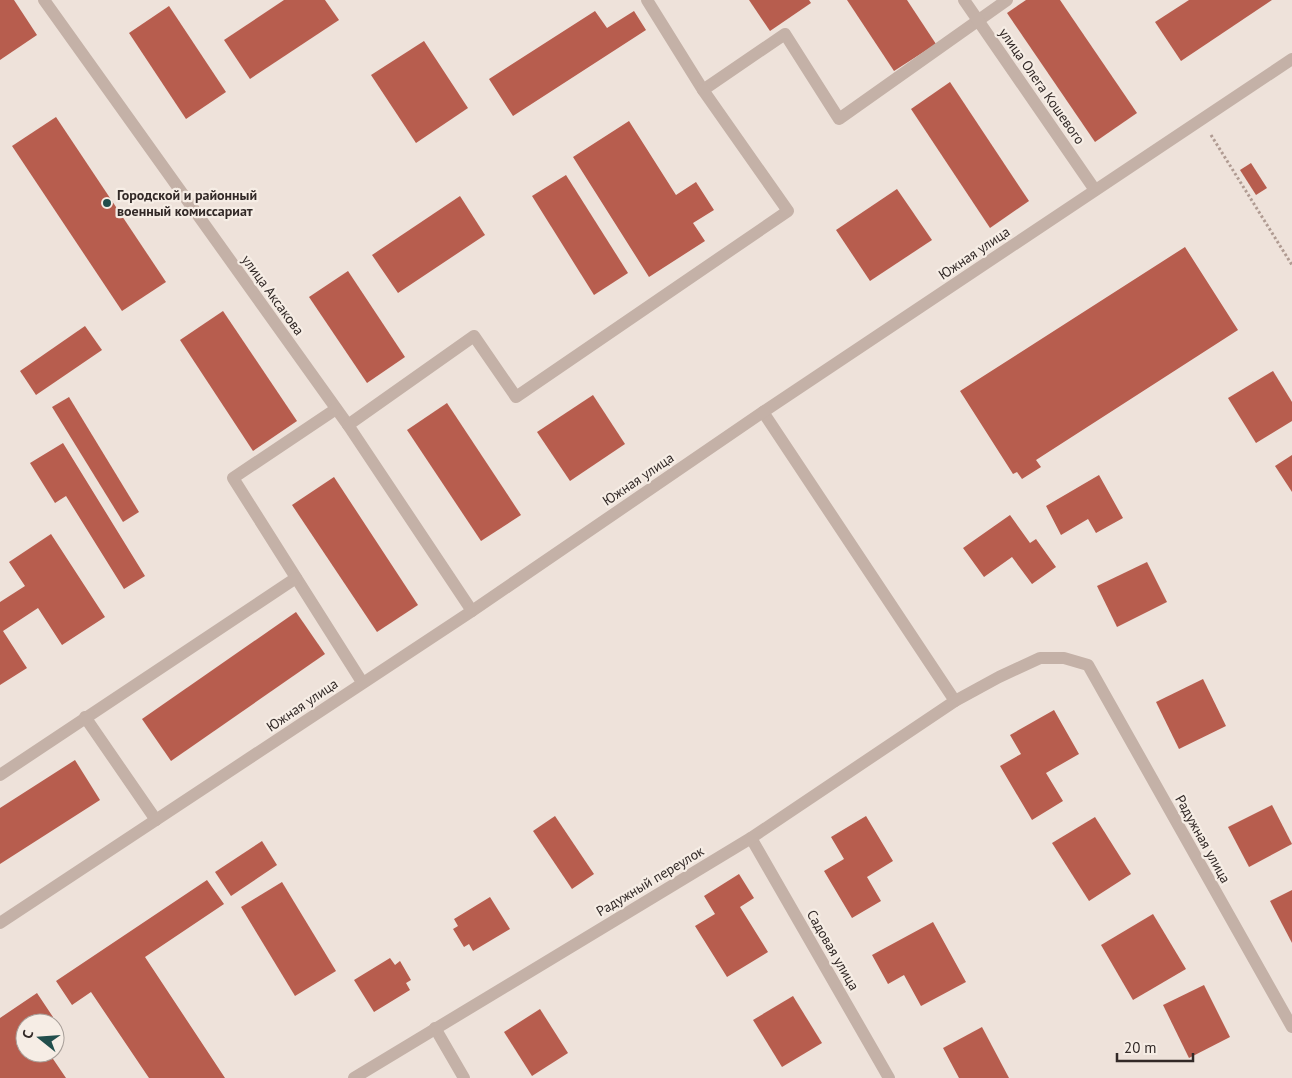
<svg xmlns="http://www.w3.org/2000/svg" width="1292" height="1078" font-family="'PT Sans',sans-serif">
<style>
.building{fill:#b75d4e}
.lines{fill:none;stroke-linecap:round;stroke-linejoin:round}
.path{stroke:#b09b92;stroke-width:3;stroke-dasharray:2.5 2.5;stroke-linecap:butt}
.minor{stroke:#c4b1a7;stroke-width:12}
.poi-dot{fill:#214e4c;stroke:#f6ede5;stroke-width:2}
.labels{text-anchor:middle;stroke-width:4.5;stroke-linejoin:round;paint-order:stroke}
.street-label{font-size:14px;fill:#322927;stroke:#f6ede5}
.poi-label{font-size:14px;font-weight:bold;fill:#322927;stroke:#f6ede5;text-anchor:start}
</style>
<rect width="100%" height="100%" fill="#eee2da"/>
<g class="building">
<path d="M 0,0 L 14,0 L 37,35 L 0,60 Z"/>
<path d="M 284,0 L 325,0 L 339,20 L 250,79 L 224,40 Z"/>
<path d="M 749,0 L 809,0 L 811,3 L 770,31 Z"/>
<path d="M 847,0 L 907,0 L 936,44 L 894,71 Z"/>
<path d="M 1026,0 L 1060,0 L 1137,113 L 1095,142 L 1007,13 Z"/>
<path d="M 1189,0 L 1272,0 L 1181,61 L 1155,22 Z"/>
<path d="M 169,6 L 226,92 L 186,119 L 129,33 Z"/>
<path d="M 595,11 L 607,28 L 634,11 L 646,30 L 513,116 L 489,79 Z"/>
<path d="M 424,41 L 468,108 L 416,143 L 371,75 Z"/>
<path d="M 950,82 L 1029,201 L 990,228 L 911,109 Z"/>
<path d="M 56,117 L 166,282 L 122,311 L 12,146 Z"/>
<path d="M 629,121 L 676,195 L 696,182 L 714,210 L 693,223 L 705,241 L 649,277 L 573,157 Z"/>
<path d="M 1251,163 L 1267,188 L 1256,195 L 1240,170 Z"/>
<path d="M 566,175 L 628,273 L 594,295 L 532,196 Z"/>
<path d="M 897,189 L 932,240 L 870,281 L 836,230 Z"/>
<path d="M 460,196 L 485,235 L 398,293 L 372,255 Z"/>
<path d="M 1185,247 L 1238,330 L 1036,460 L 1041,467 L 1022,479 L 1017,472 L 1013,474 L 960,391 Z"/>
<path d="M 348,271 L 405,357 L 367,383 L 309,297 Z"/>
<path d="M 223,311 L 297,421 L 253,451 L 180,340 Z"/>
<path d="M 85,326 L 102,350 L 36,395 L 20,371 Z"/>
<path d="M 1273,371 L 1292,402 L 1292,421 L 1256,443 L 1228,398 Z"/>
<path d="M 593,395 L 625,444 L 570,481 L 537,432 Z"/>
<path d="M 69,397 L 139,512 L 123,522 L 52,407 Z"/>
<path d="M 447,403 L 521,515 L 481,541 L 407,430 Z"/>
<path d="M 63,443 L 145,576 L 124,589 L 66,496 L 55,503 L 30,463 Z"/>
<path d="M 1292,455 L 1292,492 L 1275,466 Z"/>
<path d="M 1099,475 L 1123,518 L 1096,533 L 1088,519 L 1061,535 L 1046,506 Z"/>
<path d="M 334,477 L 418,605 L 377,632 L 292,505 Z"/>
<path d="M 1010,515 L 1030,543 L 1036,539 L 1056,567 L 1032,584 L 1012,557 L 984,577 L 963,548 Z"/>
<path d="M 51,534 L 105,617 L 62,645 L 38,608 L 3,631 L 27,668 L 0,685 L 0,602 L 25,586 L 9,562 Z"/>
<path d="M 1147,562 L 1167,602 L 1117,627 L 1097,586 Z"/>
<path d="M 296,612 L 325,654 L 171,761 L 142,719 Z"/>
<path d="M 1203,679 L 1226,726 L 1179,749 L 1156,702 Z"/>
<path d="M 1054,710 L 1079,754 L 1046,773 L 1063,801 L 1032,820 L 1000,766 L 1021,754 L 1010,735 Z"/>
<path d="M 75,760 L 100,800 L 0,864 L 0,808 Z"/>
<path d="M 1272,805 L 1292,844 L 1249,867 L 1228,827 Z"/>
<path d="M 555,816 L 594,874 L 572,889 L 533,831 Z"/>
<path d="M 866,816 L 893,861 L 867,877 L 881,901 L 852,918 L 824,871 L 844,859 L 831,837 Z"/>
<path d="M 1095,817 L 1131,874 L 1089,901 L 1052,843 Z"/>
<path d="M 262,841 L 277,865 L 231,896 L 215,872 Z"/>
<path d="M 739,874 L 754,898 L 740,907 L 768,952 L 727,977 L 695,926 L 715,914 L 704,896 Z"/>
<path d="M 207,880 L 224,904 L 145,957 L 225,1078 L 149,1078 L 91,992 L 72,1005 L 56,981 Z"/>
<path d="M 282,882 L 336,971 L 295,996 L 241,907 Z"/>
<path d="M 1292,890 L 1292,943 L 1270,901 Z"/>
<path d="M 490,897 L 510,929 L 473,951 L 469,944 L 464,947 L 453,929 L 458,926 L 454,919 Z"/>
<path d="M 1153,914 L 1186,969 L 1133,1000 L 1101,945 Z"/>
<path d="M 933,922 L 966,982 L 921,1006 L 904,975 L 888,984 L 872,955 Z"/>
<path d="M 390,958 L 395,965 L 400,961 L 411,980 L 406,983 L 410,990 L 374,1012 L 354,980 Z"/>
<path d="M 1204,985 L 1230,1037 L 1189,1058 L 1163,1005 Z"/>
<path d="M 37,993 L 53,1017 L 45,1023 L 25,1023 L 25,1053 L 49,1053 L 66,1078 L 0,1078 L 0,1018 Z"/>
<path d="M 793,996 L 822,1043 L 782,1067 L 753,1020 Z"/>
<path d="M 540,1009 L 568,1053 L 532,1076 L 504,1032 Z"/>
<path d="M 982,1027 L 1009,1078 L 959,1078 L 943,1048 Z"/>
</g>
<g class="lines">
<path class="path" d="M 1211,135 L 1292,265"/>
<g class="minor">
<path d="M 44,0 L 348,425 L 472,611"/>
<path d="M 647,0 L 703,90 L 785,34 L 839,119 L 1007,0"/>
<path d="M 964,0 L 1095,190"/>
<path d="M 336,409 L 233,478 L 362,682"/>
<path d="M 763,412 L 955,701"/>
<path d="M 348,425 L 474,336 L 516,397 L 788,211 L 703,90"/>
<path d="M 85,717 L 156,820"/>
<path d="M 0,775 L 296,578"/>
<path d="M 751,838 L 889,1078"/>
<path d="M 0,923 L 472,611 L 763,412 L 1292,59"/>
<path d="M 435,1028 L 464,1078"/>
<path d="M 354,1078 L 751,838 L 955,701 L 999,677 L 1040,658 L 1064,658 L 1088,665 L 1292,1027"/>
</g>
</g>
<circle class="poi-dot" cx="107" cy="203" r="5"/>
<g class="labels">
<g class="street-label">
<text transform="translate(1042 86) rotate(55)" y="5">улица Олега Кошевого</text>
<text transform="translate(974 253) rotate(-34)" y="5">Южная улица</text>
<text transform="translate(273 295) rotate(54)" y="5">улица Аксакова</text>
<text transform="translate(638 479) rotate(-34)" y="5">Южная улица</text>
<text transform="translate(302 705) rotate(-34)" y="5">Южная улица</text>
<text transform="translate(1203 839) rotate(61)" y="5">Радужная улица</text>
<text transform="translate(650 881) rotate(-31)" y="5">Радужный переулок</text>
<text transform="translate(833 950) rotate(60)" y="5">Садовая улица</text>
</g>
<g class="poi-label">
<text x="117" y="200">Городской и районный<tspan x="117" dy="16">военный комиссариат</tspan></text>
</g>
</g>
<g transform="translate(40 1038) rotate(287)"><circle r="24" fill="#f6ede5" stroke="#a89f99"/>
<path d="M0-4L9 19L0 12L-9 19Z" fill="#214e4c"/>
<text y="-8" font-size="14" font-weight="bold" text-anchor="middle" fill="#322927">С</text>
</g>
<path d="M1117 1053v8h76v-8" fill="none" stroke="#322927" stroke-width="2.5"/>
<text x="1124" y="1053" font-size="15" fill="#322927" stroke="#f6ede5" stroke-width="4" paint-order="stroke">20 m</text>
</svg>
